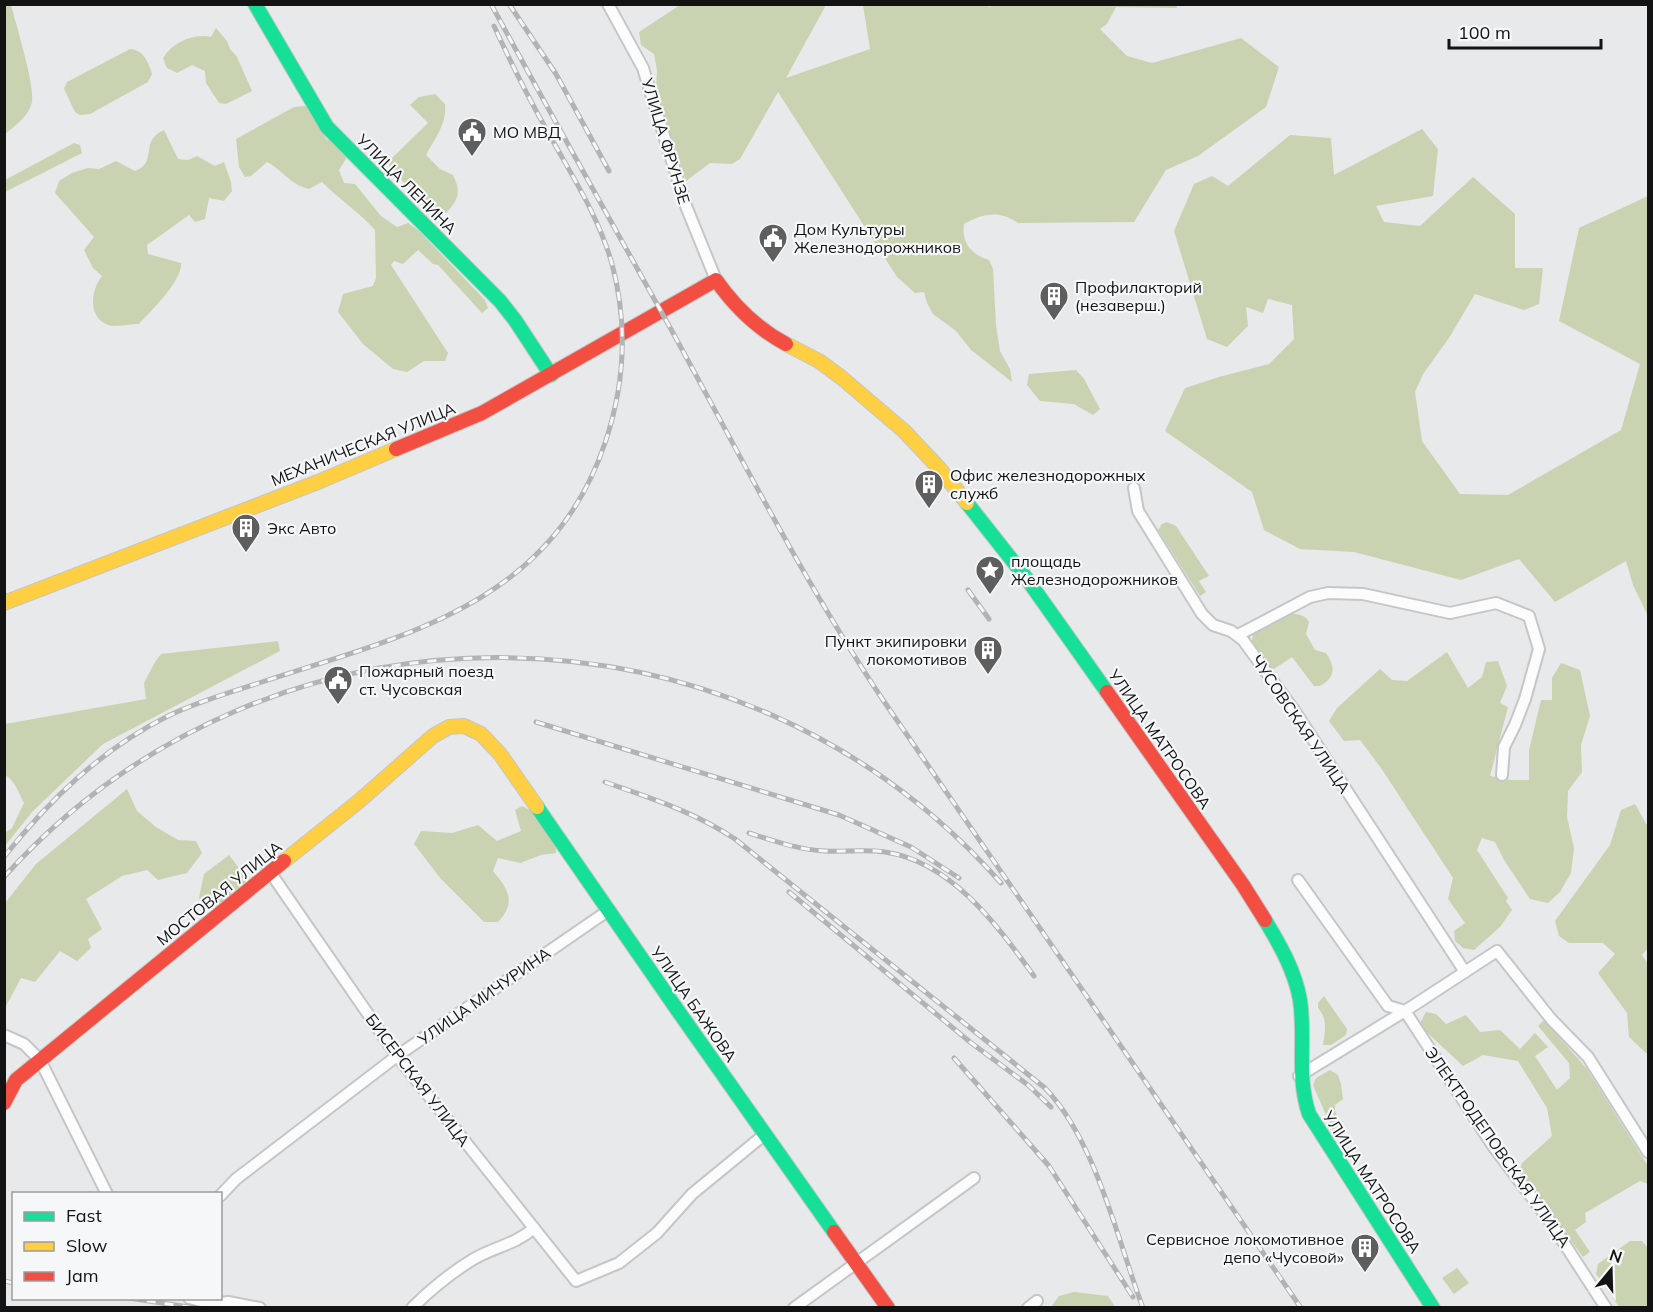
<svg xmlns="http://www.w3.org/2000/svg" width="1653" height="1312" font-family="Mulish,sans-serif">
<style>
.green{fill:#c9d3b1}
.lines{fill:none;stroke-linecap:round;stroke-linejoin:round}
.street-casing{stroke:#c5c6c7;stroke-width:14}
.fast-casing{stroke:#c5c6c7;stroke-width:16}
.slow-casing{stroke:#c5c6c7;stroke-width:16}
.jam-casing{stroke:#c5c6c7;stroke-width:16}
.street{stroke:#fcfcfc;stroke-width:10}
.fast{stroke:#16e098;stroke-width:14}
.slow{stroke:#ffcf43;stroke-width:14}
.jam{stroke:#f24e42;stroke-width:14}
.rail-casing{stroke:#b2b3b4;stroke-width:5}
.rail{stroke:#f5f7f8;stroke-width:3;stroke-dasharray:9;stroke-linecap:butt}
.labels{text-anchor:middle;stroke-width:4.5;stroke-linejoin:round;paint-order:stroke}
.poi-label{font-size:16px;fill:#131314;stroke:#f5f7f8;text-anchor:start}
.street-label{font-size:16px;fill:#131314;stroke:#f5f7f8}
</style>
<rect width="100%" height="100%" fill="#e8e9ea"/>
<g class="green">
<path d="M 5,4 L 11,5 C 16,24 35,86 32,102 C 29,116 15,126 5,134 Z"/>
<path d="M 985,4 L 990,7 L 991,4 L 1176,5 L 1177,8 L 1116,7 L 1107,24 L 1100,29 L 1127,56 L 1152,63 L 1241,38 L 1279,67 L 1266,107 L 1198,156 L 1166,170 L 1134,222 L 1018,223 C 1000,210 983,213 964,224 C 961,243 972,255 989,260 L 993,269 L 996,325 L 1000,351 L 1010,369 L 1012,382 L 971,350 L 956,331 L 933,314 L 927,303 L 924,292 L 915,293 L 897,277 L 778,92 L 740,159 L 732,164 L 710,163 L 686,181 L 656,90 L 657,70 L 654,54 L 641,45 L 639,32 L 680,5 L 826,5 L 786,78 L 870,49 L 863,5 Z"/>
<path d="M 216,28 L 227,41 L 230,49 L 237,57 L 252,91 L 226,104 L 219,103 L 206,83 L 205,71 L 192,65 L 177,73 L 167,68 L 163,58 C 173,43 192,33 211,37 Z"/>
<path d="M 130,49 C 144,50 148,62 152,74 L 148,82 L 90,114 L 80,115 L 75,112 L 64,89 L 67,82 Z"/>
<path d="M 435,94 L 445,104 C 447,124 435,138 426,155 L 440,169 L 453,175 C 461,191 459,200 446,213 L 436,213 L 392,171 L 388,162 L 428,123 L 410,105 L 419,97 Z"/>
<path d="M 306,106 L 316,119 L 326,139 L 340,144 L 347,157 L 339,170 L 344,183 L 355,184 L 381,216 L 397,227 L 408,223 L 418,230 L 485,300 L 488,308 L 482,313 L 438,265 L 433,264 L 418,250 L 403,264 L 394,261 L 391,265 L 448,353 L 445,361 L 424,361 L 407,372 L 393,369 L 363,344 L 338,312 L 343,294 L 373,286 L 376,278 L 375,230 C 359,212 339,199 322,182 L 309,189 C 289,184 284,171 267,162 L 251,176 L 245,177 L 239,167 L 236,139 L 294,107 Z"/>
<path d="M 1422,129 L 1438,149 L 1433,196 L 1376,206 L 1384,222 L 1420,226 L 1473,177 L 1515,214 L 1515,268 L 1543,268 L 1539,304 L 1524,310 L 1475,294 L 1449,338 L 1423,374 L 1415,392 L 1422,441 L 1460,494 L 1508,495 L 1621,430 L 1640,364 L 1559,321 L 1579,228 L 1648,196 L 1648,616 L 1633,585 L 1626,561 L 1555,602 L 1519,559 L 1461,580 L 1354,552 L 1300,549 L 1264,530 L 1252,492 L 1165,431 L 1185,388 L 1219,377 L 1269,364 L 1294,339 L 1292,305 L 1268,299 L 1263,313 L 1246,307 L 1248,326 L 1227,347 L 1207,339 L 1174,231 L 1194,184 L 1212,176 L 1228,186 L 1290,135 L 1331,138 L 1334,175 Z"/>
<path d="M 164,130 L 178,159 L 188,160 L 197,156 L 215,166 L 224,162 L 231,182 L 232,191 L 224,201 L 209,198 L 205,219 L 195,222 L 189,215 L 147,245 L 148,254 L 181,263 C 183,280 151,311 139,324 C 131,324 122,326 114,326 C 88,323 89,292 102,276 L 93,268 L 84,250 L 94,237 L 55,193 L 59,181 L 72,173 L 88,168 L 99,169 L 116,161 L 135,171 C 159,162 138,142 164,130 Z"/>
<path d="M 74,143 L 80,145 L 82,153 L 5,192 L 5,180 Z"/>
<path d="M 1076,370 L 1084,379 L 1100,409 L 1093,415 L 1074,404 L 1040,401 L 1027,385 L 1029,374 Z"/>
<path d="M 1167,522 L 1176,526 L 1209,576 L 1199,581 L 1206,592 L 1200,596 L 1158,530 L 1162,524 Z"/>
<path d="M 1292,614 C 1299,614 1305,615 1309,622 L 1306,634 L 1315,650 L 1326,653 C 1336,667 1335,678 1320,686 L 1314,686 L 1292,657 L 1271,671 L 1251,645 L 1253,635 L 1257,631 Z"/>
<path d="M 278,641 L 280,651 L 103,744 L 32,812 L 5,846 L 5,833 L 12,828 L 24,803 C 19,794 15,780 5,775 L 5,724 L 146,699 L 144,683 L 155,662 L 161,654 Z"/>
<path d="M 1447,652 L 1468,688 L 1482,677 L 1486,662 L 1498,661 L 1507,686 L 1500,703 L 1508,707 L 1490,776 L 1511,780 L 1529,780 L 1529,750 L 1541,700 L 1552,700 L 1552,678 L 1561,663 L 1580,670 L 1590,716 L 1581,745 L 1582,772 L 1568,791 L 1567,817 L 1574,848 L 1571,873 L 1560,892 L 1548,903 L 1530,899 L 1504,860 L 1495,842 L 1482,838 L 1477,850 L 1508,898 L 1506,901 L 1512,910 L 1500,927 L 1474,950 L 1463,948 L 1455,941 L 1454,931 L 1465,923 L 1448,899 L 1453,878 L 1381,768 L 1360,740 L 1344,741 L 1329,721 L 1337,708 L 1380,669 L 1392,680 L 1407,681 Z"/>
<path d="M 127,789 L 137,811 L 156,827 L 178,840 L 196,841 L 202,853 L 187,873 L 158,880 L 147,870 L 122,876 L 86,899 L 102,929 L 88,939 L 91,948 L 77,961 L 60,951 L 35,982 L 21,978 L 5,1008 L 5,903 L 36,864 Z"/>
<path d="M 1635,804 L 1648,827 L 1648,948 L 1642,955 L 1648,964 L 1648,1053 L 1646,1053 L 1629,1037 L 1627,1013 L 1598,973 L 1615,954 L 1603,943 L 1569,943 L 1559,936 L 1555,921 L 1610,845 L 1621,810 Z"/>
<path d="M 522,806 L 530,810 L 555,841 L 556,853 L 541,855 L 520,863 L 498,858 L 493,871 C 508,889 517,902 498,922 L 484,922 L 441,879 L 414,844 L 421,831 L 452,833 L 478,825 L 497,841 L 521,831 L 515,810 Z"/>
<path d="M 229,855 L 248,880 L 218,908 L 202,909 L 199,898 L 204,874 Z"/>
<path d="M 1324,996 L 1347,1029 L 1346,1035 L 1331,1045 L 1323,1045 C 1325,1031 1328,1019 1318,1008 L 1318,1003 Z"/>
<path d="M 1426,1012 L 1436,1014 L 1446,1024 L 1466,1015 L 1480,1032 L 1500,1030 L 1520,1049 L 1535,1033 L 1548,1047 L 1535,1056 L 1557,1090 L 1570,1078 L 1569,1063 L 1538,1026 L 1544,1020 L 1587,1069 L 1648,1166 L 1648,1184 L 1640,1181 L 1585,1213 L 1586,1222 L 1575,1230 L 1590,1252 L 1583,1257 L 1564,1231 L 1529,1191 L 1519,1174 L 1522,1163 L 1552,1136 L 1547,1108 L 1518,1061 L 1483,1055 L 1463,1066 L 1419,1025 Z"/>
<path d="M 1330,1070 L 1338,1075 L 1341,1084 L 1343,1099 L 1335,1105 L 1335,1111 L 1342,1127 L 1337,1133 L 1334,1133 L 1313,1085 L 1316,1078 Z"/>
<path d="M 1630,1241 L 1642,1241 L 1648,1248 L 1648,1307 L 1619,1307 L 1596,1274 L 1598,1264 Z"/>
<path d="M 1457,1268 L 1469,1283 L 1454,1294 L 1442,1278 Z"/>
<path d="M 1074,1292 L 1108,1296 L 1115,1307 L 1051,1307 L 1059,1296 Z"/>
</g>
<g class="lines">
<g class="street-casing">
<g id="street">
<path d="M 608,4 L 643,68 L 686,206 L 716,280"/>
<path d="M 1134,488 L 1138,511 L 1202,614 L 1213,625 L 1231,631 L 1243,640 L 1296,713 L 1465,972"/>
<path d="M 1238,635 L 1310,597 L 1328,593 L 1363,594 L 1450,613 L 1496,603 L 1529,616 L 1539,649 L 1525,699 L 1515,725 L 1504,747 L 1502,775"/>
<path d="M 270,872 L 397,1056 L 576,1281 L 619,1263 L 657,1233 L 692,1194 L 765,1134"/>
<path d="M 1298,880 L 1388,1006 L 1405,1011 L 1493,1146 L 1549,1220 L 1606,1308"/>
<path d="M 4,1035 L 24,1044 L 40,1060 L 107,1194"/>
<path d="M 1299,1076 L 1405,1011 L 1497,951 L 1551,1019 L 1588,1057 L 1648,1152"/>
<path d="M 220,1196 L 236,1179 L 397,1056 L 609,910"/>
<path d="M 189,1298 L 213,1304 L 228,1302 L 260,1308"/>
<path d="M 412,1308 C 430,1290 451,1273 472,1260 C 493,1247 515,1245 534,1228"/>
<path d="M 794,1308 L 974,1178"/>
<path d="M 1028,1308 L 1037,1301"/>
</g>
</g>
<g class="fast-casing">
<g id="fast">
<path d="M 255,4 L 327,127 L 500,301 L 515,320 L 551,375"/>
<path d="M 967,503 L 1027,579 L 1107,692"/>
<path d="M 537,807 L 676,1008 L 834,1232"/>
<path d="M 1265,920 C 1280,945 1295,971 1300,1000 C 1306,1039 1296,1075 1309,1114 L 1433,1308"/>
</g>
</g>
<g class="slow-casing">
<g id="slow">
<path d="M 786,344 L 819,361 L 842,378 L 904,431 L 939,468 L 967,503"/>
<path d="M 4,603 L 318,482 L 396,449"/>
<path d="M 284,861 L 358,802 L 433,736 L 449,727 L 464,726 L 481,734 L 500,754 L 537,807"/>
</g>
</g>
<g class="jam-casing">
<g id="jam">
<path d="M 396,449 L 482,413 L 716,280 C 735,307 756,328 786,344"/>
<path d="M 1107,692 L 1243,885 L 1265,920"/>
<path d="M 4,1103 L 16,1080 L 284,861"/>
<path d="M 834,1232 L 888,1308"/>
</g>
</g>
<use href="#street" class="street"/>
<use href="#fast" class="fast"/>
<use href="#slow" class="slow"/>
<use href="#jam" class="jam"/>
<g class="rail-casing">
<g id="rail">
<path d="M 491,4 C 549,111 608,216 667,322 C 737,449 802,579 883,700 L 1301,1308"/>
<path d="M 509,4 L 556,74 L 609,171"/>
<path d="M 968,590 L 989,619"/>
<path d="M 536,722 L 839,815 L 911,847 L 959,878"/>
<path d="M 605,782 C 650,798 695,812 735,839 L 1045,1088 C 1096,1141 1117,1239 1143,1308"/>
<path d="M 749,833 C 774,841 799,850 825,851 C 845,852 865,849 885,852 C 952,862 997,925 1034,976"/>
<path d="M 4,857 C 50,799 102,749 168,716 C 199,701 232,692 265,681 C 407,635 551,603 605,443 C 625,384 628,324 612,264 C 599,217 572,176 549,134 C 529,99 511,63 494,26"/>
<path d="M 4,877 C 270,581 739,586 1001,883"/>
<path d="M 789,892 L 970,1042 L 1028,1085 L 1051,1107"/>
<path d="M 954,1058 L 1049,1166 L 1133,1297"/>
<path d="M 4,1281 L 14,1283"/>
<path d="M 129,1298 L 195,1308"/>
</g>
</g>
<use href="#rail" class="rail"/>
</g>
<defs>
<g id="civic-pin" transform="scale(1.5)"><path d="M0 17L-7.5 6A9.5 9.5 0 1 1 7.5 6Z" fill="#5e5e5f" stroke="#f5f7f8"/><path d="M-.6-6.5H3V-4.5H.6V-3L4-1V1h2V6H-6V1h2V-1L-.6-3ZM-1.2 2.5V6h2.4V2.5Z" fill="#fff"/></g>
<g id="building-pin" transform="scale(1.5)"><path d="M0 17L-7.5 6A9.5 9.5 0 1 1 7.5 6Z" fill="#5e5e5f" stroke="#f5f7f8"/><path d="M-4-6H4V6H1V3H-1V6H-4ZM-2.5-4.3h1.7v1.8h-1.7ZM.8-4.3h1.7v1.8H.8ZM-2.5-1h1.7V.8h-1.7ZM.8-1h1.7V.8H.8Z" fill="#fff"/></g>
<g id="sight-pin" transform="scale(1.5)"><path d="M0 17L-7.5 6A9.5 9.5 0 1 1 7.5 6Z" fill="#5e5e5f" stroke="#f5f7f8"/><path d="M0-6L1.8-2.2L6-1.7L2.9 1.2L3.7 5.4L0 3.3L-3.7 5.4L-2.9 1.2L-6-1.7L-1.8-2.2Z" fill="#fff"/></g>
</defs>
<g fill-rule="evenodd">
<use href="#civic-pin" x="472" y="132"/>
<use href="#civic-pin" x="773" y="238"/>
<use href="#building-pin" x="1054" y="296"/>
<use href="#building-pin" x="929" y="484"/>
<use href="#building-pin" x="246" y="528"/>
<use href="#sight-pin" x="990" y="570"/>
<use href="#building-pin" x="988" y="650"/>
<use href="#civic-pin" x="338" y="680"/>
<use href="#building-pin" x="1365" y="1248"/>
</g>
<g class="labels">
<g class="poi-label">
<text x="493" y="138">МО МВД</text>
<text x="794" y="235">Дом Культуры<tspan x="794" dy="18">Железнодорожников</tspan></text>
<text x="1075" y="293">Профилакторий<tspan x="1075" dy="18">(незаверш.)</tspan></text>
<text x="950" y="481">Офис железнодорожных<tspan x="950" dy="18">служб</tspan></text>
<text x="267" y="534">Экс Авто</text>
<text x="1011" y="567">площадь<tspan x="1011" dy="18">Железнодорожников</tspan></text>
<text x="967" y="647" text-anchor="end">Пункт экипировки<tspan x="967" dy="18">локомотивов</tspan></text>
<text x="359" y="677">Пожарный поезд<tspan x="359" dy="18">ст. Чусовская</tspan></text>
<text x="1344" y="1245" text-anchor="end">Сервисное локомотивное<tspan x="1344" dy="18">депо «Чусовой»</tspan></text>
</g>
<g class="street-label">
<text transform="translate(666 141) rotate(73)" y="6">УЛИЦА ФРУНЗЕ</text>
<text transform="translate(407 184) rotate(45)" y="6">УЛИЦА ЛЕНИНА</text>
<text transform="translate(363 444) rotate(-22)" y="6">МЕХАНИЧЕСКАЯ УЛИЦА</text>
<text transform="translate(1301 724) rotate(56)" y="6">ЧУСОВСКАЯ УЛИЦА</text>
<text transform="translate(1160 739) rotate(55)" y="6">УЛИЦА МАТРОСОВА</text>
<text transform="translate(219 893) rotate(-39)" y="6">МОСТОВАЯ УЛИЦА</text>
<text transform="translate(484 996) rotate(-35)" y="6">УЛИЦА МИЧУРИНА</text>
<text transform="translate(694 1004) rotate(55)" y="6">УЛИЦА БАЖОВА</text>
<text transform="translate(418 1080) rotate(53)" y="6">БИСЕРСКАЯ УЛИЦА</text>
<text transform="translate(1498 1147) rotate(55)" y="6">ЭЛЕКТРОДЕПОВСКАЯ УЛИЦА</text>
<text transform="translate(1372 1182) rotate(57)" y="6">УЛИЦА МАТРОСОВА</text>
</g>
</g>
<rect width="1653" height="1312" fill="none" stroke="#131314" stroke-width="12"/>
<rect x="12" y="1192" width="210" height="108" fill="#f5f7f8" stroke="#9b9c9d" stroke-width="1.5"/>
<rect x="24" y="1212" width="30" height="9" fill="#16e098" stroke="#9b9c9d" stroke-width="1.5"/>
<text x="66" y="1222" font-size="18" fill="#131314">Fast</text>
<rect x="24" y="1242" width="30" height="9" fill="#ffcf43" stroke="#9b9c9d" stroke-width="1.5"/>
<text x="66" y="1252" font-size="18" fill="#131314">Slow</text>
<rect x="24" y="1272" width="30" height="9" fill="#f24e42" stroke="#9b9c9d" stroke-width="1.5"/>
<text x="66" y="1282" font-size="18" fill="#131314">Jam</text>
<g transform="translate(1611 1270) rotate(19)" stroke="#f5f7f8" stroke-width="4.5" paint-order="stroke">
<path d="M0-4.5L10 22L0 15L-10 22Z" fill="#131314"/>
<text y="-9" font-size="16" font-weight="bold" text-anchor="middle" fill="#131314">N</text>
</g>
<path d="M1449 39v9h152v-9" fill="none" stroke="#131314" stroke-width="3"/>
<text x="1458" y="39" font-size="18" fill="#131314" stroke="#f5f7f8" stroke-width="4.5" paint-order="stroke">100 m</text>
</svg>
